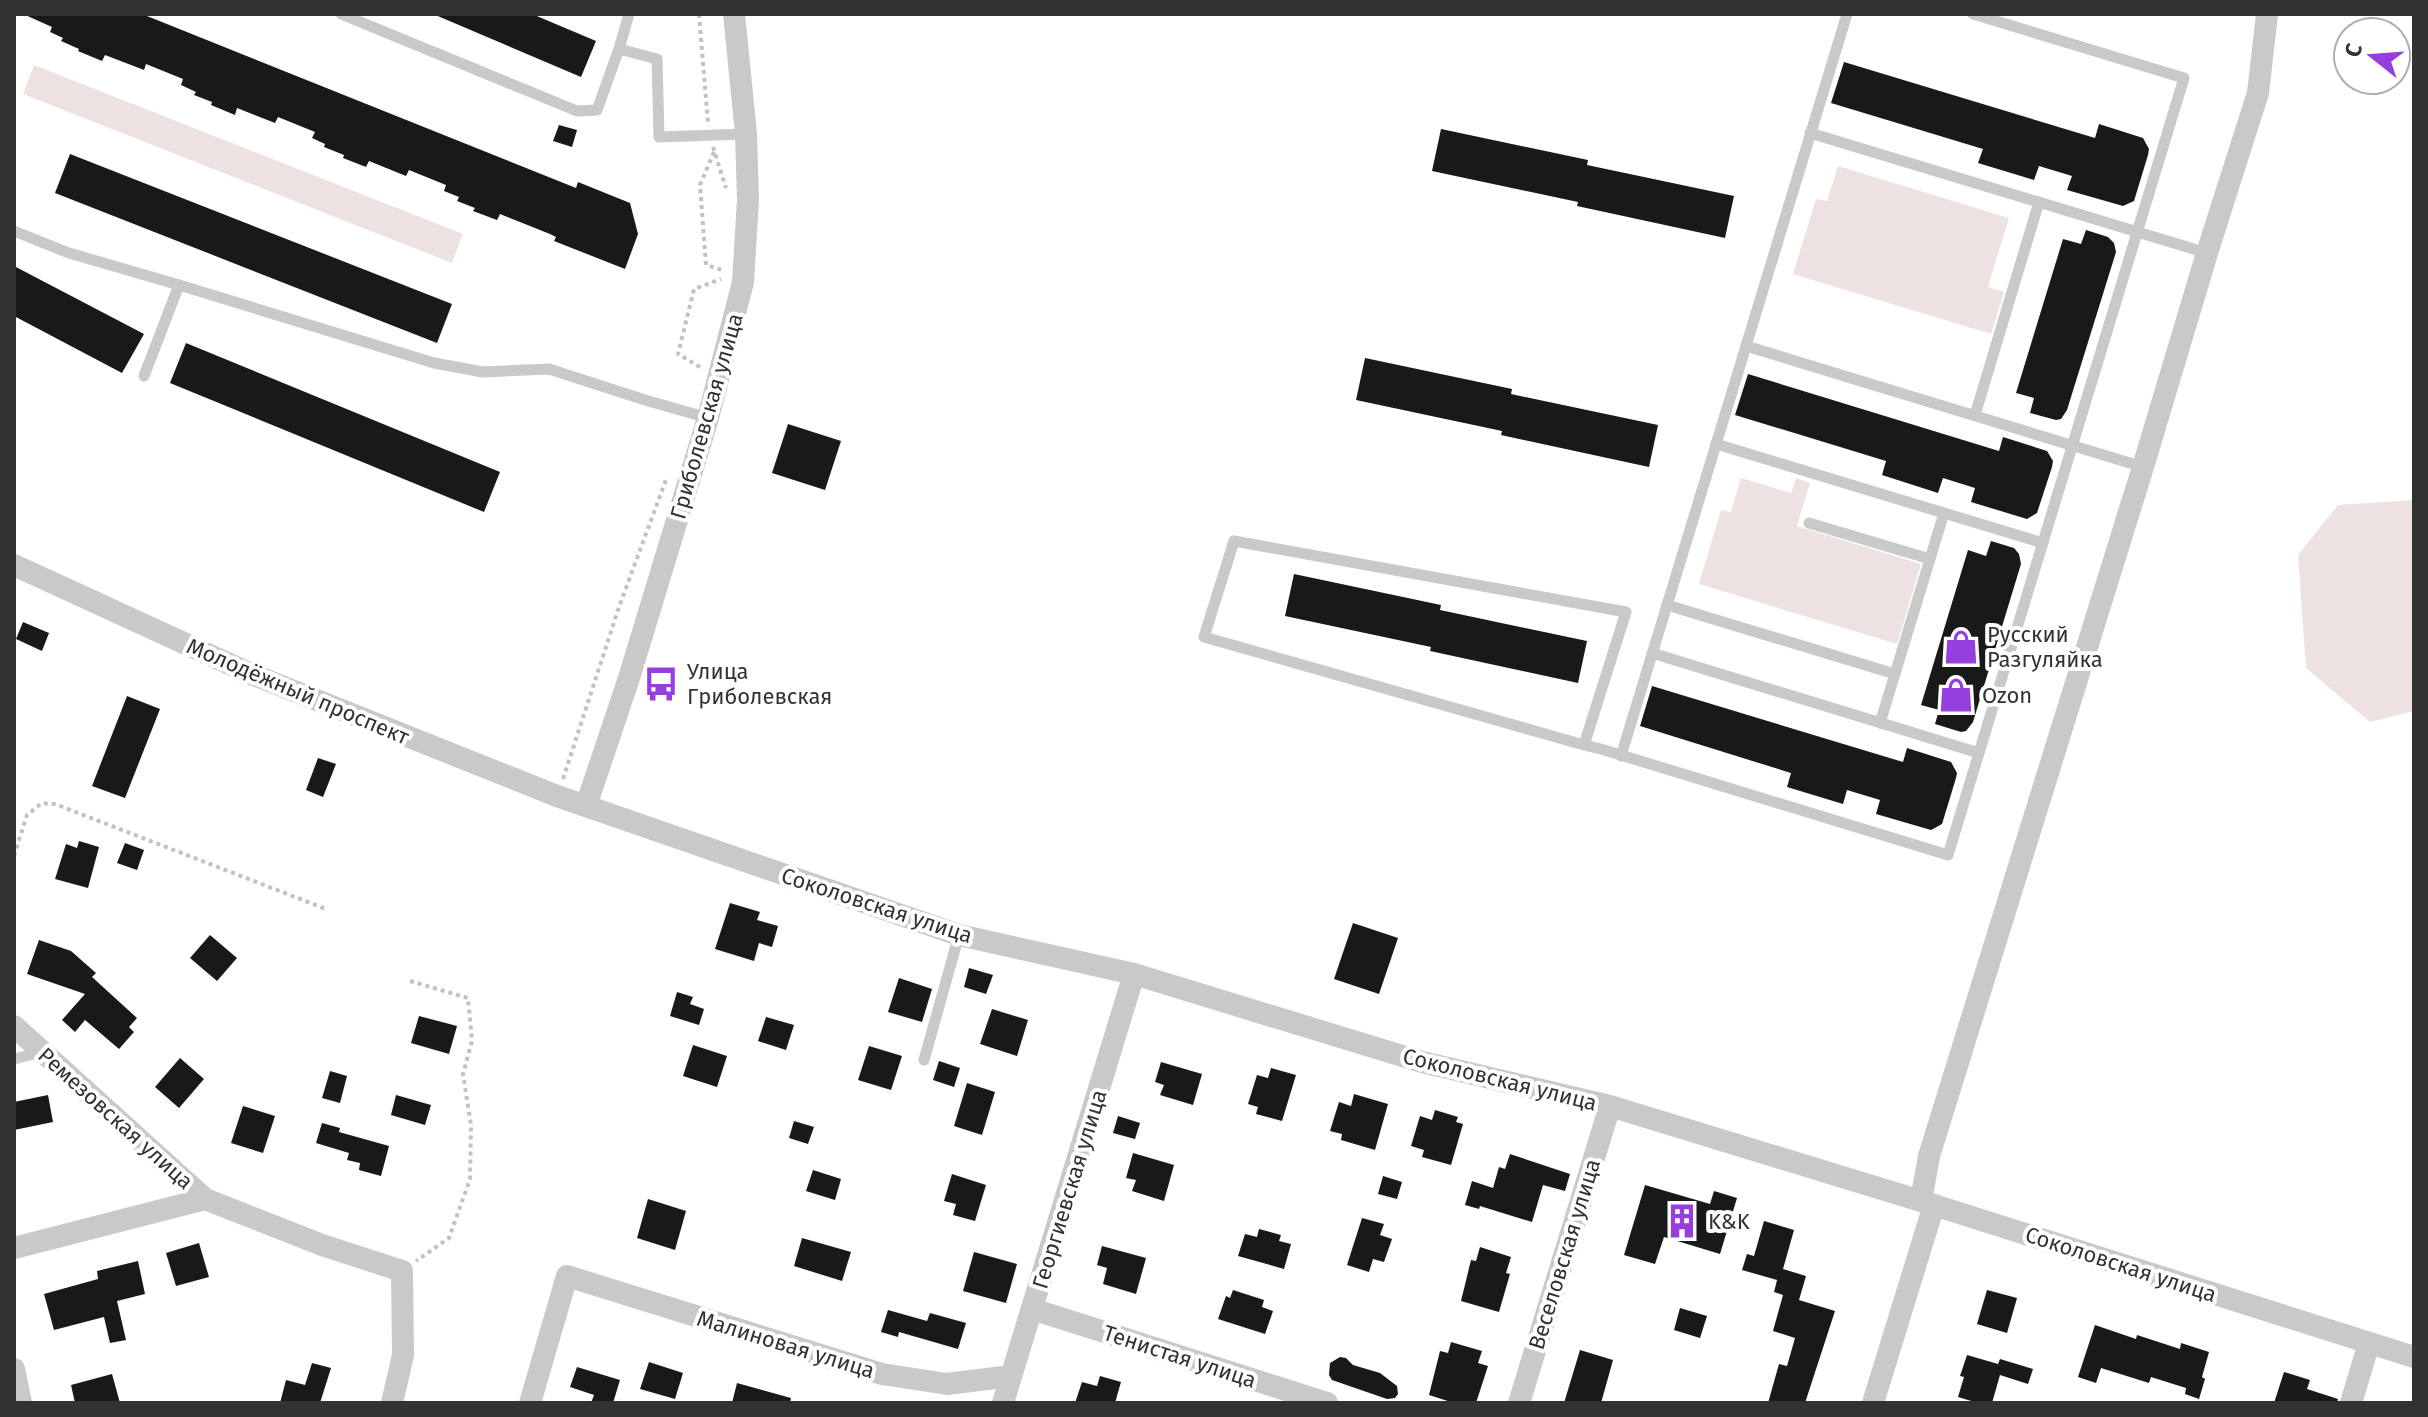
<svg xmlns="http://www.w3.org/2000/svg" width="2428" height="1417" font-family="'Fira Sans',sans-serif">
<style>
.green{fill:#ede2e1}
.building{fill:#191919}
.lines{fill:none;stroke-linecap:round;stroke-linejoin:round}
.path{stroke:#c2c2c2;stroke-width:4;stroke-dasharray:4 4;stroke-linecap:butt}
.service{stroke:#c9c9c9;stroke-width:11}
.minor{stroke:#c9c9c9;stroke-width:22}
.labels{text-anchor:middle;stroke-width:8;stroke-linejoin:round;paint-order:stroke}
.street-label{font-size:22px;fill:#323232;stroke:#fff}
.poi-label{font-size:22px;fill:#323232;stroke:#fff;text-anchor:start}
</style>
<rect width="100%" height="100%" fill="#fff"/>
<g class="green">
<path d="M 34,65 L 463,234 L 452,263 L 23,94 Z"/>
<path d="M 1838,166 L 2009,218 L 1988,287 L 2004,292 L 1991,334 L 1793,274 L 1816,199 L 1827,201 Z"/>
<path d="M 1741,478 L 1791,493 L 1796,478 L 1810,483 L 1797,526 L 1921,564 L 1897,644 L 1699,584 L 1721,510 L 1731,512 Z"/>
<path d="M 2414,500 L 2414,711 L 2370,722 L 2306,668 L 2298,555 L 2338,505 Z"/>
</g>
<g class="building">
<path d="M 23,14 L 142,14 L 576,188 L 578,182 L 630,203 L 638,234 L 625,269 L 554,241 L 556,237 L 550,234 L 500,214 L 497,220 L 473,211 L 475,208 L 457,201 L 459,197 L 444,191 L 446,185 L 409,170 L 406,176 L 369,161 L 366,167 L 343,158 L 344,155 L 324,147 L 325,144 L 312,138 L 315,132 L 278,117 L 275,123 L 237,108 L 235,115 L 211,105 L 212,102 L 194,95 L 196,92 L 181,85 L 183,79 L 146,64 L 144,70 L 105,55 L 102,61 L 78,51 L 79,49 L 61,41 L 63,38 L 50,32 L 52,27 Z"/>
<path d="M 433,14 L 532,14 L 596,41 L 581,77 Z"/>
<path d="M 1844,62 L 2095,138 L 2099,124 L 2143,138 L 2149,149 L 2148,155 L 2134,201 L 2123,206 L 2067,190 L 2072,176 L 2039,166 L 2034,180 L 1978,163 L 1983,149 L 1831,103 Z"/>
<path d="M 559,125 L 577,130 L 572,147 L 553,141 Z"/>
<path d="M 1441,129 L 1588,160 L 1587,165 L 1734,196 L 1725,238 L 1577,206 L 1578,202 L 1432,171 Z"/>
<path d="M 70,154 L 452,304 L 437,343 L 55,193 Z"/>
<path d="M 2086,230 L 2108,237 L 2114,243 L 2116,252 L 2067,410 L 2061,419 L 2056,420 L 2030,413 L 2034,398 L 2016,393 L 2063,239 L 2081,244 Z"/>
<path d="M 14,266 L 144,334 L 122,373 L 14,316 Z"/>
<path d="M 186,343 L 500,472 L 484,512 L 170,383 Z"/>
<path d="M 1365,358 L 1512,389 L 1511,394 L 1658,425 L 1649,467 L 1501,435 L 1502,431 L 1356,400 Z"/>
<path d="M 1748,374 L 1999,451 L 2003,437 L 2047,451 L 2053,461 L 2052,467 L 2037,513 L 2027,519 L 1971,502 L 1975,488 L 1943,478 L 1938,493 L 1882,475 L 1886,461 L 1735,415 Z"/>
<path d="M 788,424 L 841,441 L 825,490 L 772,473 Z"/>
<path d="M 1991,541 L 2014,548 L 2019,554 L 2021,564 L 1973,722 L 1966,731 L 1961,732 L 1935,724 L 1939,710 L 1921,705 L 1968,550 L 1986,556 Z"/>
<path d="M 1294,574 L 1441,605 L 1440,610 L 1587,641 L 1578,683 L 1430,651 L 1431,647 L 1285,616 Z"/>
<path d="M 23,622 L 49,633 L 42,651 L 16,639 Z"/>
<path d="M 1652,686 L 1903,762 L 1907,748 L 1951,762 L 1957,773 L 1956,778 L 1942,824 L 1931,830 L 1876,814 L 1880,800 L 1847,790 L 1843,804 L 1787,787 L 1791,773 L 1640,726 Z"/>
<path d="M 127,696 L 160,709 L 125,798 L 92,786 Z"/>
<path d="M 318,758 L 336,764 L 323,797 L 306,790 Z"/>
<path d="M 79,841 L 99,847 L 88,888 L 55,879 L 66,844 L 77,848 Z"/>
<path d="M 125,843 L 144,850 L 137,870 L 117,863 Z"/>
<path d="M 730,903 L 760,912 L 757,920 L 778,926 L 772,947 L 759,943 L 754,961 L 715,949 Z"/>
<path d="M 1353,923 L 1398,938 L 1379,994 L 1334,979 Z"/>
<path d="M 210,935 L 237,958 L 217,981 L 190,958 Z"/>
<path d="M 39,940 L 71,951 L 96,973 L 92,977 L 137,1018 L 129,1027 L 134,1032 L 119,1049 L 85,1020 L 75,1032 L 62,1020 L 85,994 L 27,974 Z"/>
<path d="M 969,968 L 993,975 L 986,994 L 964,987 Z"/>
<path d="M 899,978 L 932,989 L 922,1022 L 888,1012 Z"/>
<path d="M 677,992 L 693,997 L 690,1004 L 704,1009 L 699,1025 L 670,1016 Z"/>
<path d="M 992,1009 L 1028,1020 L 1017,1056 L 980,1044 Z"/>
<path d="M 419,1016 L 457,1026 L 449,1054 L 411,1043 Z"/>
<path d="M 766,1017 L 794,1025 L 786,1050 L 758,1041 Z"/>
<path d="M 693,1045 L 727,1056 L 717,1087 L 683,1076 Z"/>
<path d="M 869,1046 L 902,1056 L 891,1090 L 858,1080 Z"/>
<path d="M 180,1058 L 204,1079 L 179,1108 L 155,1087 Z"/>
<path d="M 939,1061 L 960,1068 L 954,1087 L 933,1080 Z"/>
<path d="M 1161,1062 L 1202,1074 L 1193,1105 L 1160,1095 L 1164,1085 L 1155,1082 Z"/>
<path d="M 1271,1068 L 1296,1075 L 1282,1121 L 1256,1114 L 1258,1107 L 1248,1104 L 1257,1075 L 1268,1078 Z"/>
<path d="M 330,1071 L 347,1076 L 340,1103 L 322,1098 Z"/>
<path d="M 967,1083 L 995,1092 L 982,1135 L 954,1126 Z"/>
<path d="M 1354,1094 L 1388,1104 L 1375,1150 L 1341,1140 L 1342,1134 L 1330,1131 L 1339,1102 L 1351,1106 Z"/>
<path d="M 48,1095 L 53,1122 L 14,1130 L 14,1102 Z"/>
<path d="M 396,1095 L 431,1105 L 425,1125 L 391,1115 Z"/>
<path d="M 243,1106 L 275,1116 L 263,1153 L 231,1143 Z"/>
<path d="M 1435,1110 L 1458,1117 L 1456,1122 L 1463,1124 L 1451,1165 L 1422,1157 L 1424,1150 L 1411,1146 L 1420,1116 L 1432,1120 Z"/>
<path d="M 1118,1116 L 1140,1123 L 1135,1139 L 1113,1133 Z"/>
<path d="M 794,1121 L 814,1127 L 808,1144 L 789,1138 Z"/>
<path d="M 322,1123 L 340,1128 L 339,1132 L 389,1146 L 381,1176 L 359,1170 L 360,1163 L 347,1160 L 349,1153 L 316,1143 Z"/>
<path d="M 1133,1153 L 1174,1165 L 1164,1201 L 1132,1191 L 1136,1180 L 1126,1178 Z"/>
<path d="M 1510,1154 L 1570,1174 L 1565,1191 L 1543,1185 L 1532,1222 L 1480,1206 L 1479,1209 L 1465,1205 L 1472,1181 L 1493,1188 L 1499,1167 L 1505,1169 Z"/>
<path d="M 813,1170 L 841,1179 L 835,1200 L 806,1191 Z"/>
<path d="M 952,1174 L 986,1185 L 975,1221 L 953,1215 L 956,1204 L 944,1201 Z"/>
<path d="M 1383,1176 L 1402,1182 L 1397,1199 L 1378,1194 Z"/>
<path d="M 1645,1185 L 1710,1204 L 1714,1191 L 1737,1198 L 1720,1254 L 1664,1237 L 1655,1264 L 1624,1255 Z"/>
<path d="M 648,1199 L 686,1211 L 675,1250 L 637,1238 Z"/>
<path d="M 1362,1218 L 1384,1224 L 1380,1235 L 1392,1239 L 1384,1262 L 1373,1259 L 1369,1272 L 1347,1265 Z"/>
<path d="M 1764,1221 L 1794,1230 L 1783,1269 L 1806,1276 L 1799,1300 L 1835,1311 L 1805,1403 L 1768,1403 L 1779,1364 L 1787,1366 L 1795,1338 L 1773,1331 L 1783,1295 L 1774,1292 L 1777,1280 L 1742,1270 L 1747,1254 L 1754,1256 Z"/>
<path d="M 1259,1229 L 1281,1235 L 1279,1241 L 1291,1244 L 1284,1269 L 1238,1256 L 1245,1234 L 1257,1237 Z"/>
<path d="M 802,1238 L 851,1252 L 842,1281 L 794,1266 Z"/>
<path d="M 199,1243 L 209,1277 L 176,1286 L 166,1253 Z"/>
<path d="M 1102,1246 L 1146,1258 L 1136,1294 L 1103,1284 L 1107,1268 L 1097,1265 Z"/>
<path d="M 1480,1247 L 1511,1257 L 1506,1273 L 1510,1274 L 1499,1312 L 1461,1301 L 1471,1260 L 1476,1261 Z"/>
<path d="M 974,1252 L 1017,1264 L 1006,1303 L 963,1291 Z"/>
<path d="M 138,1261 L 145,1294 L 117,1301 L 126,1340 L 110,1343 L 104,1317 L 54,1330 L 44,1294 L 98,1279 L 97,1271 Z"/>
<path d="M 1233,1290 L 1264,1300 L 1262,1307 L 1273,1311 L 1265,1334 L 1218,1319 L 1226,1296 L 1230,1298 Z"/>
<path d="M 1987,1290 L 2017,1298 L 2007,1333 L 1977,1324 Z"/>
<path d="M 1680,1308 L 1707,1316 L 1700,1338 L 1674,1330 Z"/>
<path d="M 888,1310 L 927,1321 L 930,1313 L 966,1323 L 958,1349 L 899,1332 L 898,1337 L 881,1332 Z"/>
<path d="M 2095,1325 L 2136,1339 L 2137,1335 L 2180,1349 L 2181,1343 L 2209,1352 L 2202,1377 L 2205,1379 L 2199,1399 L 2185,1394 L 2186,1388 L 2151,1377 L 2149,1383 L 2101,1368 L 2096,1383 L 2078,1377 Z"/>
<path d="M 1451,1342 L 1482,1351 L 1478,1363 L 1488,1366 L 1476,1403 L 1454,1403 L 1429,1395 L 1440,1351 L 1448,1353 Z"/>
<path d="M 1580,1350 L 1613,1360 L 1601,1403 L 1564,1403 Z"/>
<path d="M 1967,1355 L 1998,1364 L 2000,1359 L 2033,1369 L 2028,1384 L 2000,1375 L 1992,1403 L 1978,1403 L 1958,1397 L 1964,1377 L 1960,1376 Z"/>
<path d="M 1340,1357 L 1346,1358 L 1353,1365 L 1380,1373 L 1397,1386 L 1398,1394 L 1395,1398 L 1387,1399 L 1332,1380 L 1329,1375 L 1330,1363 Z"/>
<path d="M 649,1362 L 683,1373 L 675,1399 L 640,1389 Z"/>
<path d="M 312,1363 L 331,1368 L 320,1403 L 280,1403 L 286,1380 L 305,1385 Z"/>
<path d="M 577,1367 L 620,1380 L 613,1403 L 591,1403 L 594,1395 L 570,1387 Z"/>
<path d="M 2284,1372 L 2310,1380 L 2307,1389 L 2338,1399 L 2337,1403 L 2274,1403 Z"/>
<path d="M 112,1374 L 120,1403 L 75,1403 L 71,1385 Z"/>
<path d="M 1100,1376 L 1121,1382 L 1115,1403 L 1075,1403 L 1082,1382 L 1097,1386 Z"/>
<path d="M 737,1383 L 791,1398 L 790,1403 L 732,1403 Z"/>
</g>
<g class="lines">
<g class="path">
<path d="M 699,14 L 708,123"/>
<path d="M 713,147 L 726,188"/>
<path d="M 714,152 L 700,185 L 706,265 L 722,270"/>
<path d="M 700,367 L 678,354 L 694,289 L 721,279"/>
<path d="M 563,779 L 619,607 L 667,477"/>
<path d="M 14,856 L 27,815 L 42,803 L 55,804 L 326,909"/>
<path d="M 410,981 L 468,998 L 472,1041 L 463,1074 L 471,1125 L 470,1179 L 449,1238 L 416,1261"/>
</g>
<g class="service">
<path d="M 341,14 L 577,111 L 597,110 L 619,49 L 657,59 L 659,137 L 746,134"/>
<path d="M 1847,14 L 1746,346 L 2143,467"/>
<path d="M 619,49 L 629,14"/>
<path d="M 1810,133 L 2207,253"/>
<path d="M 14,231 L 69,253 L 179,285"/>
<path d="M 144,376 L 179,285 L 434,363 L 483,372 L 549,369 L 645,400 L 708,418"/>
<path d="M 1975,415 L 2039,202"/>
<path d="M 1716,444 L 2043,543"/>
<path d="M 1809,523 L 1930,559"/>
<path d="M 1667,605 L 1895,674"/>
<path d="M 1652,653 L 1979,753"/>
<path d="M 1880,723 L 1944,513"/>
<path d="M 1584,745 L 1626,612 L 1234,541 L 1204,637 L 1584,745 L 1601,749 L 1948,855 L 2184,78 L 1973,14"/>
<path d="M 1621,756 L 1746,346"/>
<path d="M 14,1059 L 41,1052"/>
<path d="M 924,1060 L 959,935"/>
</g>
<g class="minor">
<path d="M 14,565 L 249,673 L 557,796 L 959,935 L 1134,974 L 1422,1062 L 1610,1106 L 1934,1205 L 2414,1357"/>
<path d="M 586,806 L 629,678 L 708,418 L 743,282 L 748,200 L 746,134 L 734,14"/>
<path d="M 14,1026 L 205,1199 L 322,1245 L 402,1271 L 403,1355 L 392,1403"/>
<path d="M 1921,1201 L 1929,1156 L 2143,467 L 2207,253 L 2258,93 L 2267,14"/>
<path d="M 14,1248 L 205,1199"/>
<path d="M 1032,1309 L 1327,1403"/>
<path d="M 14,1369 L 21,1403"/>
<path d="M 530,1403 L 567,1276 L 882,1374 L 947,1384 L 1011,1376"/>
<path d="M 1003,1403 L 1134,974"/>
<path d="M 1519,1403 L 1610,1106"/>
<path d="M 1873,1403 L 1934,1205"/>
<path d="M 2351,1403 L 2369,1343"/>
</g>
</g>
<defs>
<g id="shop-bare" transform="scale(2.76)"><path d="M-5-2.5h2.3a2.7 3.5 0 0 1 5.4 0H5L5.5 6h-11ZM-1.5-2.5h3a1.5 2.3 0 0 0-3 0Z" fill="#973ede" stroke="#fff" stroke-width="2.5" paint-order="stroke"/></g>
<g id="bus-bare" transform="scale(2.76)"><path d="M-5-6H5V4H4V6H2V4H-2V6H-4V4H-5ZM-3.5-4V0h7V-4ZM-3.5 1.2v1.5H-2V1.2ZM2 1.2v1.5H3.5V1.2Z" fill="#973ede" stroke="#fff" stroke-width="2.5" paint-order="stroke"/></g>
<g id="building-bare" transform="scale(2.76)"><path d="M-4-6H4V6H1V3H-1V6H-4ZM-2.5-4.3h1.7v1.8h-1.7ZM.8-4.3h1.7v1.8H.8ZM-2.5-1h1.7V.8h-1.7ZM.8-1h1.7V.8H.8Z" fill="#973ede" stroke="#fff" stroke-width="2.5" paint-order="stroke"/></g>
</defs>
<g fill-rule="evenodd">
<use href="#shop-bare" x="1961" y="647"/>
<use href="#bus-bare" x="661" y="684"/>
<use href="#shop-bare" x="1956" y="695"/>
<use href="#building-bare" x="1682" y="1221"/>
</g>
<g class="labels">
<g class="street-label">
<text transform="translate(706 416) rotate(-74)" y="8">Гриболевская улица</text>
<text transform="translate(298 691) rotate(23)" y="8">Молодёжный проспект</text>
<text transform="translate(877 905) rotate(18)" y="8">Соколовская улица</text>
<text transform="translate(1500 1079) rotate(14)" y="8">Соколовская улица</text>
<text transform="translate(116 1118) rotate(42)" y="8">Ремезовская улица</text>
<text transform="translate(1069 1189) rotate(-73)" y="8">Георгиевская улица</text>
<text transform="translate(1564 1254) rotate(-73)" y="8">Веселовская улица</text>
<text transform="translate(2121 1264) rotate(18)" y="8">Соколовская улица</text>
<text transform="translate(786 1344) rotate(17)" y="8">Малиновая улица</text>
<text transform="translate(1180 1356) rotate(18)" y="8">Тенистая улица</text>
</g>
<g class="poi-label">
<text x="1987" y="642">Русский<tspan x="1987" dy="25">Разгуляйка</tspan></text>
<text x="687" y="679">Улица<tspan x="687" dy="25">Гриболевская</tspan></text>
<text x="1982" y="703">Ozon</text>
<text x="1708" y="1229">K&amp;K</text>
</g>
</g>
<rect width="2428" height="1417" fill="none" stroke="#323232" stroke-width="32"/>
<g transform="translate(2372 56) rotate(287)"><circle r="38" fill="#ffffff" stroke="#adadad" stroke-width="2"/>
<path d="M0-6L14 30L0 20L-14 30Z" fill="#973ede"/>
<text y="-12" font-size="22" font-weight="bold" text-anchor="middle" fill="#323232">С</text>
</g>
</svg>
